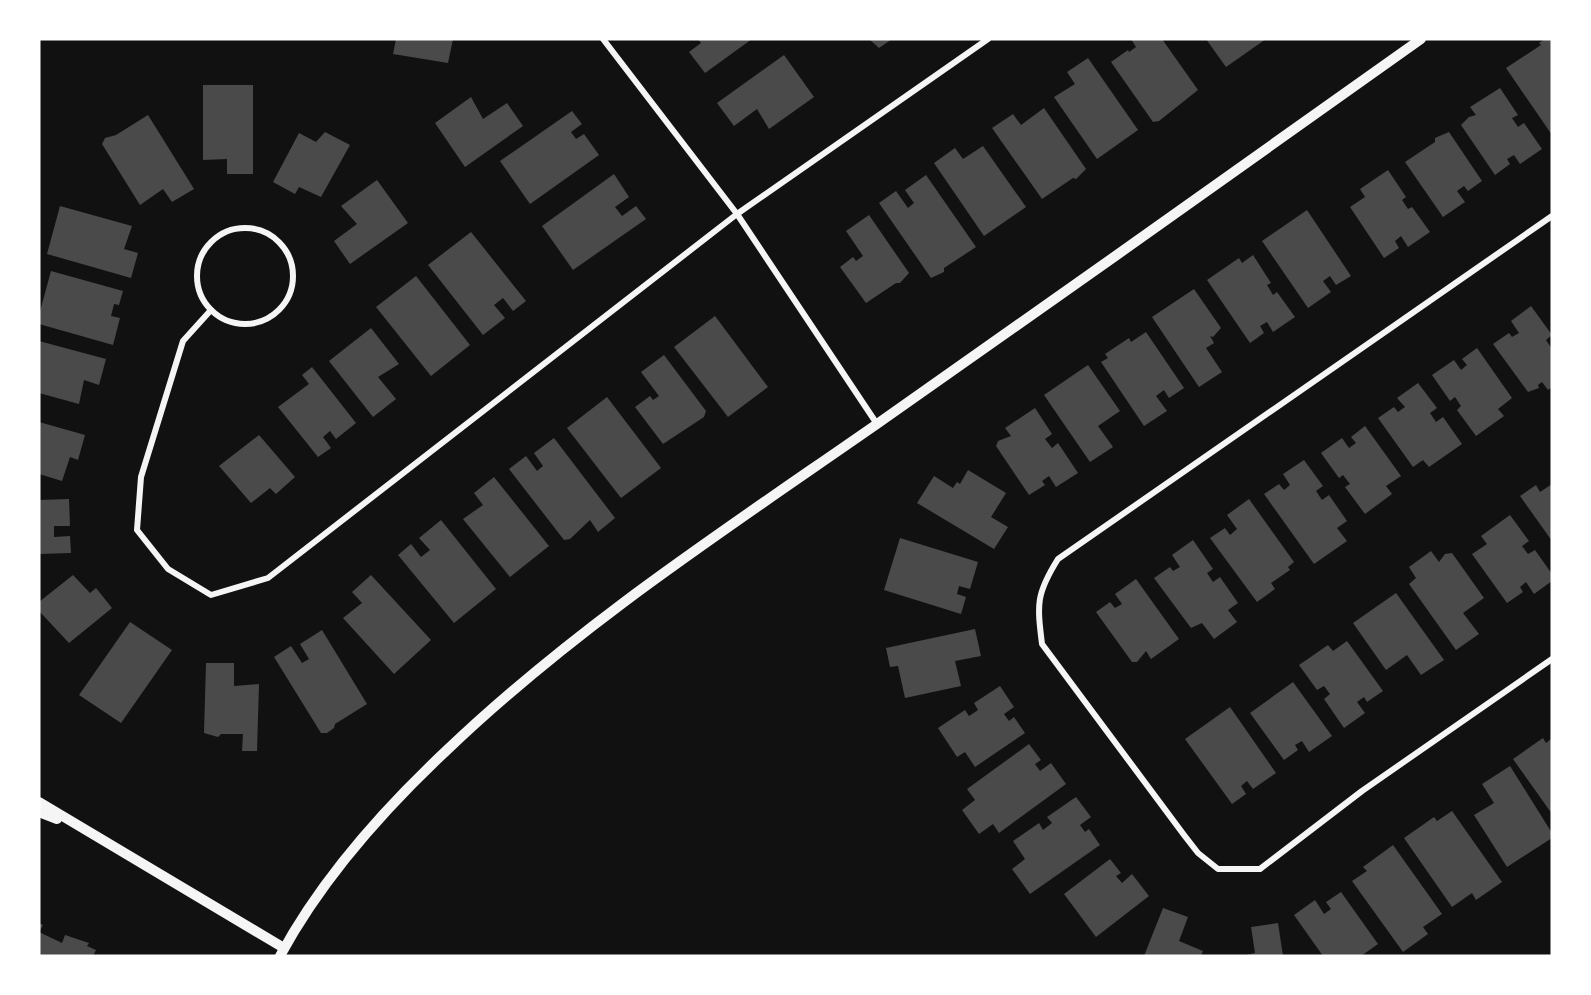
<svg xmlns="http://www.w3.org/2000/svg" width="1591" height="995" font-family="Manrope,sans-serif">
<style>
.building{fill:#4a4a4a}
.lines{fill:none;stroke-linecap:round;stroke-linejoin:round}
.minor{stroke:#f5f5f5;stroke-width:6}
.tertiary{stroke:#f5f5f5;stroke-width:10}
</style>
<rect width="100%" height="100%" fill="#111"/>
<g class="building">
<path d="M 396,39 L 453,39 L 448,63 L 393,54 Z"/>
<path d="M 698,39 L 752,39 L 705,73 L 689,52 L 701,43 Z"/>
<path d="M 869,39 L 892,39 L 879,48 Z"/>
<path d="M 1131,39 L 1162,39 L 1198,90 L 1159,121 L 1153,122 L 1111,62 L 1128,50 L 1129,52 L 1136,47 Z"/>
<path d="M 1206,39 L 1266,39 L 1226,67 Z"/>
<path d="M 1545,39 L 1552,40 L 1552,135 L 1506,68 L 1541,45 L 1539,43 Z"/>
<path d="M 784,55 L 814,97 L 769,129 L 757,109 L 734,126 L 717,103 Z"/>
<path d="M 1088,58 L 1138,130 L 1097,159 L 1054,97 L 1075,84 L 1067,72 Z"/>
<path d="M 203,85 L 253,85 L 253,174 L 227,174 L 227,159 L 203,160 Z"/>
<path d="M 1500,88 L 1518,115 L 1512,118 L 1518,127 L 1524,123 L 1542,149 L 1520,164 L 1514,155 L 1507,159 L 1510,164 L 1495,175 L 1461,125 L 1469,117 L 1476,115 L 1470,107 Z"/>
<path d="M 471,97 L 483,119 L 507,103 L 523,126 L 465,167 L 435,123 Z"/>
<path d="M 1044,108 L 1086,169 L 1076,179 L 1073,178 L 1042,199 L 992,128 L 1013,114 L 1021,125 Z"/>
<path d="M 572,111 L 582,124 L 571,132 L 576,139 L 584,134 L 599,155 L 530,204 L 500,161 Z"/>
<path d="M 148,115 L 194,189 L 172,202 L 163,189 L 140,205 L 102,144 L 105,138 L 116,135 Z"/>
<path d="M 325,132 L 350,145 L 321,197 L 299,187 L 295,194 L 273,182 L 299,133 L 316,142 Z"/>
<path d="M 1449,132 L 1482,181 L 1468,191 L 1464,186 L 1457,191 L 1465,202 L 1443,217 L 1405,162 L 1435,142 L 1435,138 Z"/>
<path d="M 983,146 L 1026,207 L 984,236 L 934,163 L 955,148 L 963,159 Z"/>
<path d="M 1388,170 L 1406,197 L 1402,200 L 1408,209 L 1412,207 L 1430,232 L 1408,247 L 1401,236 L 1395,241 L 1399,248 L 1384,258 L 1350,207 L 1365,197 L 1360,189 Z"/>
<path d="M 614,174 L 629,197 L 615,207 L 622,216 L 636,206 L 646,219 L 573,270 L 542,226 Z"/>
<path d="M 926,175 L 976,247 L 944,268 L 944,272 L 931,278 L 879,203 L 896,191 L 908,208 L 914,203 L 905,190 Z"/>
<path d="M 377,180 L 408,223 L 350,264 L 334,241 L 357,224 L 341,206 Z"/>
<path d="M 60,206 L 132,226 L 124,249 L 138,253 L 131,278 L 47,254 Z"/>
<path d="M 1307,210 L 1351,276 L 1336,285 L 1330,276 L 1323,281 L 1331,292 L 1308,308 L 1262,241 Z"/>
<path d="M 869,215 L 909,273 L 900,283 L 896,283 L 866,303 L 840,267 L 853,257 L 856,261 L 863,256 L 846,231 Z"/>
<path d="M 471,232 L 526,301 L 513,311 L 503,298 L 494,305 L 505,318 L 483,335 L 428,265 Z"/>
<path d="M 1253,255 L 1271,283 L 1267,285 L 1273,295 L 1277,292 L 1295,317 L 1273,332 L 1267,322 L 1260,326 L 1264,333 L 1250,343 L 1207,280 L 1239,258 L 1242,263 Z"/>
<path d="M 51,271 L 123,291 L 119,305 L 114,304 L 111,316 L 120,318 L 113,345 L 39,324 L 39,315 Z"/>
<path d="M 416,276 L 470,345 L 431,376 L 376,307 Z"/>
<path d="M 1194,289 L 1221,328 L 1213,337 L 1210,336 L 1214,343 L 1206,348 L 1222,372 L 1199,387 L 1152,317 Z"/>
<path d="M 1531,306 L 1552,335 L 1546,340 L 1552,349 L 1552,387 L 1548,390 L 1542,382 L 1538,385 L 1539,388 L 1528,392 L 1493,344 L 1509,333 L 1512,337 L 1519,333 L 1511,321 Z"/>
<path d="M 715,316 L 768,387 L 728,417 L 674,347 Z"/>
<path d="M 371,328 L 399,364 L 378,377 L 396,399 L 373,417 L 329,361 Z"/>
<path d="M 1146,332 L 1184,388 L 1169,398 L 1164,390 L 1156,396 L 1167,411 L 1144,426 L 1101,362 L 1108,358 L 1105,354 L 1129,338 L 1131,342 Z"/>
<path d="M 39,341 L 106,359 L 99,385 L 84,380 L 79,404 L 39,393 Z"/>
<path d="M 1477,348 L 1512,398 L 1498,409 L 1504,416 L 1476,436 L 1457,410 L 1461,406 L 1455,397 L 1450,401 L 1432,375 L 1454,360 L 1461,370 L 1467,365 L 1462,359 Z"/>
<path d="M 664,355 L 706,411 L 704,417 L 663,444 L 635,407 L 650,396 L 653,400 L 659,396 L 641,372 Z"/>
<path d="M 1088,365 L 1120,411 L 1098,426 L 1113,447 L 1090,462 L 1044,395 Z"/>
<path d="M 312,367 L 356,423 L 336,439 L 330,431 L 323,437 L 331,448 L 318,457 L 278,407 L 309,384 L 302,375 Z"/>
<path d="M 1418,383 L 1437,408 L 1430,413 L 1436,422 L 1443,417 L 1462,444 L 1429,467 L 1423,460 L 1413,467 L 1378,418 L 1394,407 L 1398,412 L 1405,407 L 1397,398 Z"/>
<path d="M 607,397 L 661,468 L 621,498 L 567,428 Z"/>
<path d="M 1035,408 L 1052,434 L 1045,439 L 1052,448 L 1058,443 L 1078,473 L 1056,487 L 1049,476 L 1042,481 L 1045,485 L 1029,495 L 996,446 L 998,441 L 1011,436 L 1005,428 Z"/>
<path d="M 39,422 L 85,435 L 78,460 L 70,457 L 62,481 L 39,474 Z"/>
<path d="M 1365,426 L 1401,476 L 1386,486 L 1392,494 L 1365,514 L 1345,487 L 1350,484 L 1343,475 L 1339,478 L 1321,453 L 1342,438 L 1349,448 L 1356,443 L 1351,437 Z"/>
<path d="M 259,435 L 295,477 L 276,494 L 270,488 L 251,503 L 219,466 Z"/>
<path d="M 554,438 L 615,518 L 598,532 L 590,520 L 570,539 L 564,540 L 509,469 L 526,456 L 537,471 L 543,466 L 534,453 Z"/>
<path d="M 1304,460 L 1323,486 L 1316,491 L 1322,500 L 1329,495 L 1347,521 L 1337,528 L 1347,541 L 1314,564 L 1264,494 L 1279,484 L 1284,490 L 1290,485 L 1283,474 Z"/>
<path d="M 968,470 L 1006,493 L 991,517 L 1008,527 L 994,549 L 917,503 L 934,476 L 953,488 L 957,482 L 960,484 Z"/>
<path d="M 494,477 L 549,546 L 510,577 L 463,519 L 483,505 L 474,493 Z"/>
<path d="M 1552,484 L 1552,541 L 1520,496 L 1536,485 L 1540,492 Z"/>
<path d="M 69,499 L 70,526 L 54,526 L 54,537 L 70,536 L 71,553 L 39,554 L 39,500 Z"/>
<path d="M 1249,499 L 1294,562 L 1288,567 L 1290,570 L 1271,583 L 1275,589 L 1257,602 L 1210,538 L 1225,528 L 1230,535 L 1237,529 L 1227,515 Z"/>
<path d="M 1510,515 L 1529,541 L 1522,546 L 1528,554 L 1535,550 L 1552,574 L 1552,581 L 1534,594 L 1526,582 L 1520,587 L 1523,592 L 1507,603 L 1472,554 L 1487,544 L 1481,536 Z"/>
<path d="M 441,520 L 496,589 L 454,623 L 398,555 L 411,544 L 421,557 L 430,550 L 419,538 Z"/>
<path d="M 900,538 L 978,562 L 970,589 L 959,586 L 957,594 L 966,597 L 961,614 L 884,590 Z"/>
<path d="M 1193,540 L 1213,569 L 1207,573 L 1213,582 L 1220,577 L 1238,603 L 1228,610 L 1237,622 L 1214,639 L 1202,623 L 1191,628 L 1154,578 L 1170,567 L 1173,571 L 1180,567 L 1172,555 Z"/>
<path d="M 1431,551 L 1439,562 L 1445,554 L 1452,553 L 1484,598 L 1463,613 L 1479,634 L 1456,650 L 1409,584 L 1416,578 L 1409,567 Z"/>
<path d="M 73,575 L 90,593 L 96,588 L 112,608 L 69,643 L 39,611 L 39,602 Z"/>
<path d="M 371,575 L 431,640 L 394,674 L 343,618 L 362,603 L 352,592 Z"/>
<path d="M 1136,579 L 1179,639 L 1151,659 L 1146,651 L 1137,662 L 1132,662 L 1096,612 L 1110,602 L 1115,608 L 1122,604 L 1115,594 Z"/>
<path d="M 1396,593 L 1444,660 L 1421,675 L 1407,655 L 1386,670 L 1353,623 Z"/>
<path d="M 130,622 L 172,650 L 121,723 L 79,695 Z"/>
<path d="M 975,629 L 981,656 L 955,661 L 961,686 L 905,698 L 898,666 L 890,667 L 886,648 Z"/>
<path d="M 322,630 L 367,704 L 335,724 L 334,728 L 327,733 L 321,733 L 274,657 L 291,646 L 302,663 L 309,659 L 300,644 Z"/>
<path d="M 1347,641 L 1383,691 L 1367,702 L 1364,697 L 1357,702 L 1365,713 L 1344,728 L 1324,699 L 1330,694 L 1324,686 L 1317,690 L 1299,665 L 1328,645 L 1333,651 Z"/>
<path d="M 206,663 L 234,663 L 234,686 L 259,684 L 257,751 L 242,751 L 243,734 L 221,734 L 218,737 L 204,733 Z"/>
<path d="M 1293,682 L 1332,736 L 1309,752 L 1302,741 L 1295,745 L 1298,750 L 1284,760 L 1250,713 Z"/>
<path d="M 1000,686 L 1014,707 L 1004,714 L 1009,721 L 1014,717 L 1025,733 L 975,767 L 965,752 L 957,757 L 938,728 L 965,710 L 969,716 L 978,710 L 974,703 Z"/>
<path d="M 1230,707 L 1276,773 L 1253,789 L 1247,781 L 1241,786 L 1246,794 L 1232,804 L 1185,739 Z"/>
<path d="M 1543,738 L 1546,743 L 1552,738 L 1552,814 L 1513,759 Z"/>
<path d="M 1029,744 L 1041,760 L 1035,764 L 1040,771 L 1051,763 L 1066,784 L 999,833 L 993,824 L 979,834 L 962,810 L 975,800 L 967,789 Z"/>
<path d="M 1510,766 L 1552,833 L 1552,838 L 1507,867 L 1474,815 L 1494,803 L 1482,784 Z"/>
<path d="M 1076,797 L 1091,817 L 1080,825 L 1085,832 L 1089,829 L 1100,845 L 1030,894 L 1012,869 L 1025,859 L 1013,841 L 1039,823 L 1043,830 L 1052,823 L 1047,817 Z"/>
<path d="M 1452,811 L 1502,882 L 1476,900 L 1472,893 L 1452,907 L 1404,838 L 1434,817 L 1437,821 Z"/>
<path d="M 1393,845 L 1442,914 L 1423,927 L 1428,934 L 1403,952 L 1352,881 L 1367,871 L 1363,867 Z"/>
<path d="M 1110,859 L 1121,873 L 1116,876 L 1122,883 L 1132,874 L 1149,896 L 1096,937 L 1064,894 Z"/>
<path d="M 1341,892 L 1378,944 L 1361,956 L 1323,956 L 1294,915 L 1315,900 L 1324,914 L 1331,909 L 1326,902 Z"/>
<path d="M 1163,908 L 1188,917 L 1179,941 L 1203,951 L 1201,956 L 1144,956 Z"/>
<path d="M 39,923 L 43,925 L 39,932 L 62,943 L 65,935 L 89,943 L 87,946 L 96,950 L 93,956 L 39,956 Z"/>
<path d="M 1278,923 L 1283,956 L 1242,956 L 1255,953 L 1251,927 Z"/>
</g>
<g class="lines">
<g class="minor">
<path d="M 603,39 L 737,214 L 877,424"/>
<path d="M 1552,216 L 1058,559 C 1036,594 1037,604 1042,644 L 1184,835 L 1198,853 L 1218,869 L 1260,869 L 1362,791 L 1552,659"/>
<circle cx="245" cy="276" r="48"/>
<path d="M 211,310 L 183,341 L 141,477 L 137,530 L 168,569 L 211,595 L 268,578 L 737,214 L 988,39"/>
</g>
<g class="tertiary">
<path d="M 39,802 L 284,948"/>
<path d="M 39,812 L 57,819"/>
<path d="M 280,956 C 322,878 383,810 447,750 C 578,625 729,527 877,424 C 1059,297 1240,167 1421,39"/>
</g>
</g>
<rect width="1591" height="995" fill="none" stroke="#ffffff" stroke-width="81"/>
</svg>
